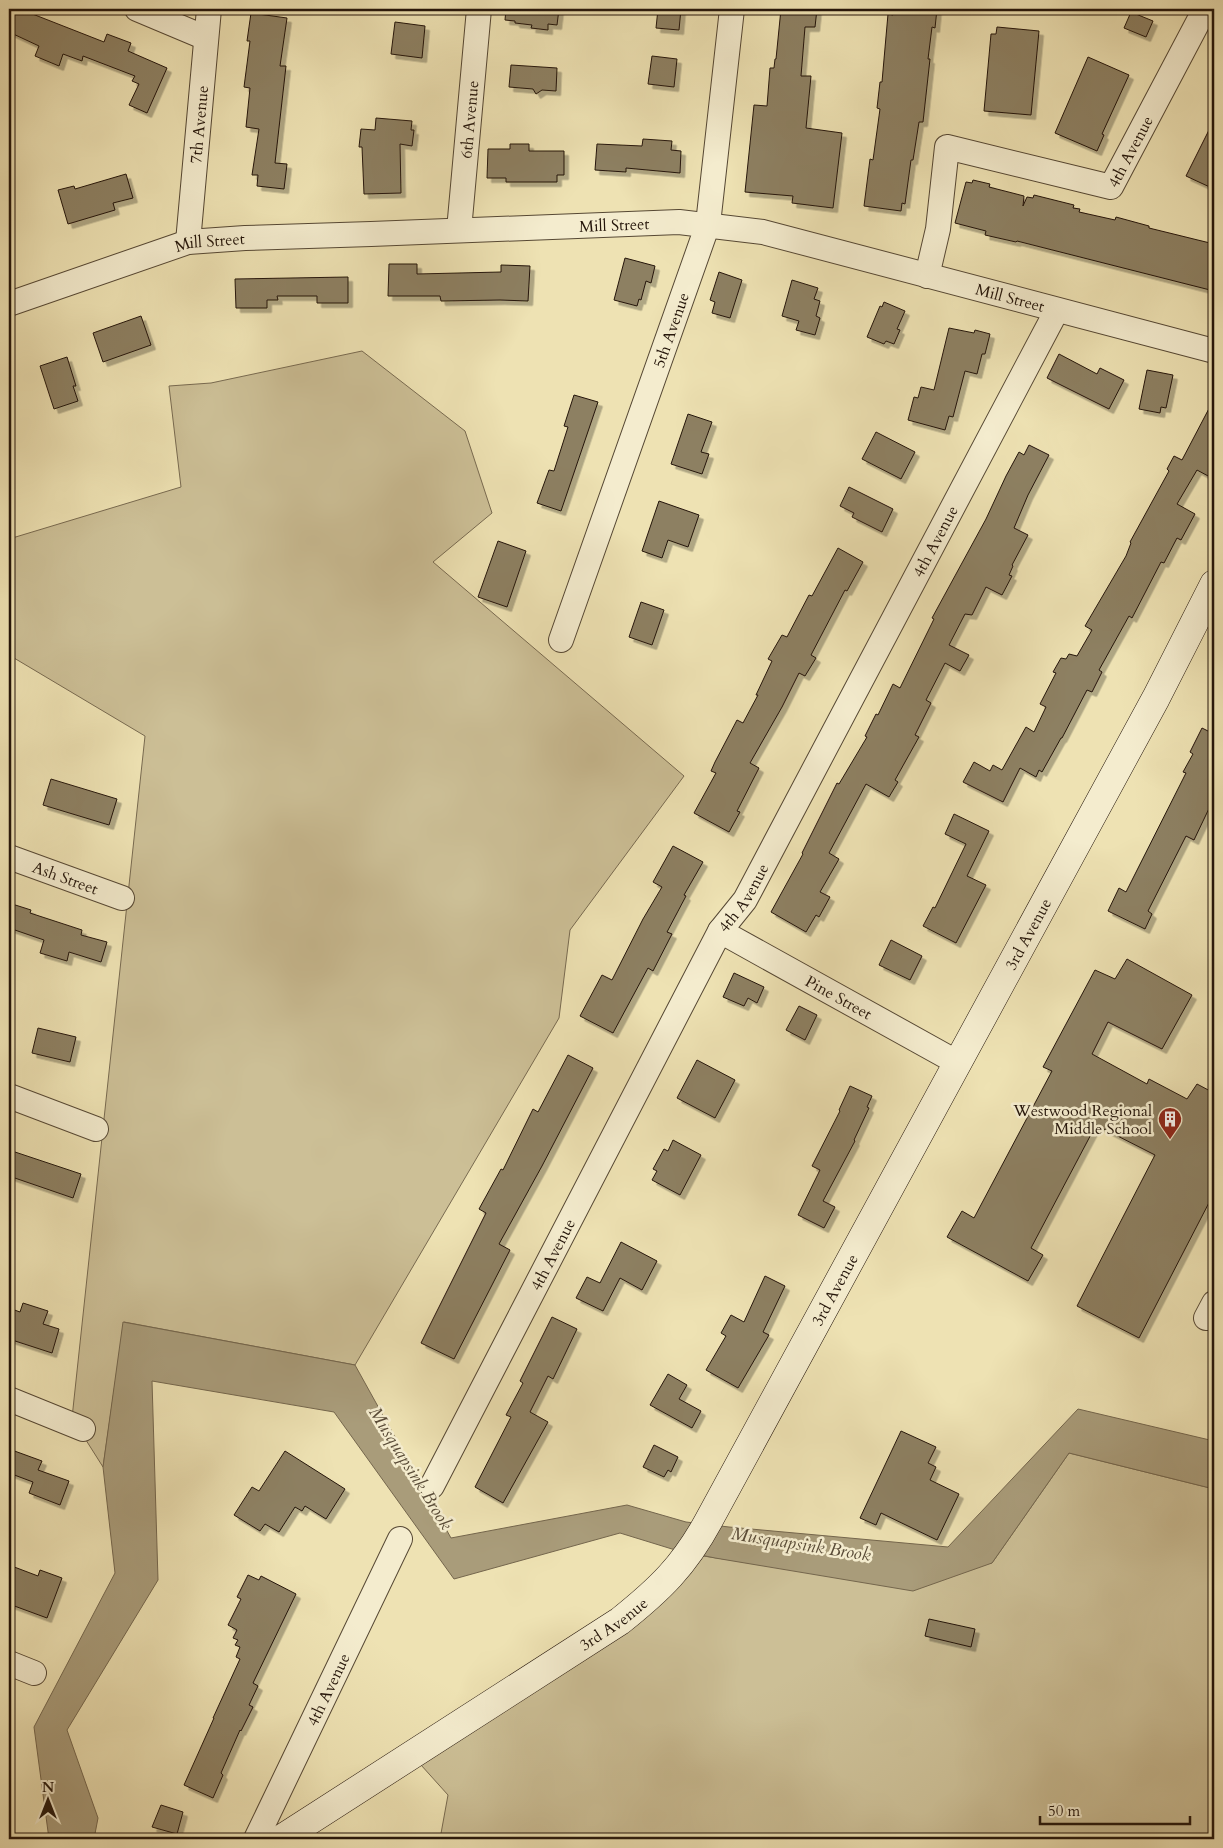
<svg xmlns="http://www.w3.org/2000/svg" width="1223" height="1848" font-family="Cardo,serif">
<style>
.green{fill:#ccbf96;stroke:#786a50}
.water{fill:#a99c7a;stroke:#74664d}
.building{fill:#8d8062;stroke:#24150a;filter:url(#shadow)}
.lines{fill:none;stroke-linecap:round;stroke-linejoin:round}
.minor-casing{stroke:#564834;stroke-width:26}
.secondary-casing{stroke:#24150a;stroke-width:29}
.minor{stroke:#f4ecce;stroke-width:24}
.secondary{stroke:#f4ecce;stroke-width:28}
.labels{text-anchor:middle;stroke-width:5;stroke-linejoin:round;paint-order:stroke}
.street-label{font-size:16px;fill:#24150a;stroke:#f4ecce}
.poi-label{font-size:16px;fill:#24150a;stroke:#f4ecce;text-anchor:end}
.water-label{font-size:18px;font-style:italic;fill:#594b37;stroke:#f4ecce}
</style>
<defs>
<filter id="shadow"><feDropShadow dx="4.5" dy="4.5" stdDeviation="0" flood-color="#0004"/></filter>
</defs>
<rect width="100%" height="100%" fill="#eee2b3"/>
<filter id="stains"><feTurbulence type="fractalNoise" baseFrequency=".004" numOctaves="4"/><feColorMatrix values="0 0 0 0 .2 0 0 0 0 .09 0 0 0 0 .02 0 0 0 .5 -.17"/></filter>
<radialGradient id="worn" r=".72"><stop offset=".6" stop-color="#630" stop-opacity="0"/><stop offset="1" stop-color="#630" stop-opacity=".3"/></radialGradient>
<g class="green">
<path d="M 362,351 L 465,431 L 492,513 L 433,562 L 684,776 L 570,930 L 559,1018 L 355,1365 L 124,1322 L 103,1467 L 72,1418 L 145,736 L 9,655 L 9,539 L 181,487 L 169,386 L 211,383 Z"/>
<path d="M 1069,1453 L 1214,1489 L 1214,1839 L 440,1839 L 448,1795 L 412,1755 L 689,1554 L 738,1561 L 992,1563 Z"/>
</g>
<path class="water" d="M 123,1322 L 355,1365 L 451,1538 L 627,1505 L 686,1522 L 729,1527 L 948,1547 L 1078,1409 L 1214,1441 L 1214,1489 L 1069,1453 L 992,1563 L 913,1591 L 715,1558 L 672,1549 L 620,1533 L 454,1579 L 334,1412 L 152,1381 L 158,1580 L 67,1730 L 98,1818 L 94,1839 L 49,1839 L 34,1727 L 115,1573 L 103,1467 Z"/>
<g class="building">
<path d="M 9,9 L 32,9 L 30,13 L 104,42 L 107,34 L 131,43 L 128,51 L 167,68 L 147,113 L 129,105 L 139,84 L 132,81 L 135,76 L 83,56 L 82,61 L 63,54 L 59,66 L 35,56 L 39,46 L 9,32 Z"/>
<path d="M 506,9 L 559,9 L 557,25 L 548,24 L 548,30 L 531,28 L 532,25 L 515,23 L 515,21 L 505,20 Z"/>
<path d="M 658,9 L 681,9 L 679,30 L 656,28 Z"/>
<path d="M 781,9 L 817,9 L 815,27 L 805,27 L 801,76 L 811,76 L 806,128 L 842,133 L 833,208 L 792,203 L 793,196 L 745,192 L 754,105 L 767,106 L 770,68 L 774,68 L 775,59 L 776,59 Z"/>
<path d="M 894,9 L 937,9 L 935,28 L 932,27 L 928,59 L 930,59 L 923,122 L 919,122 L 913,160 L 911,160 L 905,204 L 902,203 L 901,211 L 864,206 L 870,159 L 873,160 L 880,109 L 877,108 L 880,82 L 882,82 L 888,14 L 893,15 Z"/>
<path d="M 1131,12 L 1153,21 L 1146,37 L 1124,28 Z"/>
<path d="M 251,13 L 287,18 L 280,66 L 286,66 L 275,163 L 287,164 L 284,189 L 257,186 L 258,175 L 252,175 L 259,129 L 246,127 L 250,88 L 244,87 L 250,41 L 247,41 Z"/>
<path d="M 395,22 L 425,26 L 422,58 L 391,54 Z"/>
<path d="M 997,27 L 1039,31 L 1031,115 L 984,111 L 991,34 L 996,34 Z"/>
<path d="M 652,56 L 677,59 L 674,87 L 648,84 Z"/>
<path d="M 1088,57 L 1129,75 L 1102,134 L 1104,135 L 1097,151 L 1055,133 Z"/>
<path d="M 511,65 L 557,68 L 556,91 L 542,90 L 536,94 L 533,89 L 509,87 Z"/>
<path d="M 376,118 L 412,121 L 411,130 L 414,130 L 412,146 L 400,144 L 401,193 L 364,194 L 362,147 L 359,147 L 361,129 L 375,130 Z"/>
<path d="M 1214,120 L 1214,189 L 1186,176 Z"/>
<path d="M 643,139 L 672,141 L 671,150 L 681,151 L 680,173 L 626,168 L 626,172 L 595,170 L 597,144 L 642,146 Z"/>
<path d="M 510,144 L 529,144 L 529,151 L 564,151 L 564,175 L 557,175 L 557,182 L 506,182 L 506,178 L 487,178 L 488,149 L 510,149 Z"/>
<path d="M 126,174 L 133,198 L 113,203 L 115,210 L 68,224 L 58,190 L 74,186 L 75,189 Z"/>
<path d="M 973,180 L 990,184 L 989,187 L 1024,196 L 1023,206 L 1027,197 L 1033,198 L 1034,195 L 1074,205 L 1073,208 L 1080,209 L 1079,212 L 1115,220 L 1116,217 L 1149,226 L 1149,228 L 1214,244 L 1214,291 L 1017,241 L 1016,242 L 985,235 L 986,231 L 955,223 L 966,182 L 972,183 Z"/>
<path d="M 625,258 L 655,266 L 651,283 L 646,281 L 641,300 L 639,299 L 637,306 L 614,300 Z"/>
<path d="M 389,264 L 417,264 L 417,274 L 501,272 L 501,265 L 530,266 L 528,301 L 500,300 L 441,301 L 440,296 L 388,296 Z"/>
<path d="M 719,272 L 742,280 L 730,318 L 712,313 L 715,302 L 710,300 Z"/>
<path d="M 348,277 L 348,303 L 317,303 L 317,296 L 277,296 L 278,300 L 267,300 L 267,308 L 236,308 L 235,279 Z"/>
<path d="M 792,280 L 818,288 L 814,299 L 820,301 L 816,316 L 820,318 L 815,335 L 796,330 L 799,321 L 782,316 Z"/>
<path d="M 884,302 L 905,311 L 897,329 L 900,330 L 894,344 L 886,341 L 884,344 L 867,337 L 880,306 L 882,307 Z"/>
<path d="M 141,316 L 151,345 L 103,362 L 93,333 Z"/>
<path d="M 949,328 L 974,333 L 975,330 L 990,334 L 985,354 L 982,354 L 977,374 L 965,371 L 953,417 L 949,416 L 945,430 L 908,420 L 914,397 L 918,398 L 921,387 L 934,390 Z"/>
<path d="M 1059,354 L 1097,374 L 1100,368 L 1124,380 L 1109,409 L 1047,378 Z"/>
<path d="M 67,357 L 76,386 L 73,386 L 78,401 L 54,409 L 40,366 Z"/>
<path d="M 1147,370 L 1173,375 L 1166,408 L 1161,407 L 1160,413 L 1139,409 Z"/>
<path d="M 574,395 L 598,402 L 561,511 L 537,503 L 549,470 L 554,471 L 568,427 L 564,426 Z"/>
<path d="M 1214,399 L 1214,469 L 1210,477 L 1197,470 L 1177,504 L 1195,514 L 1181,540 L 1177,538 L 1164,563 L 1161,562 L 1132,618 L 1129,616 L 1099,670 L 1102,672 L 1092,692 L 1087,690 L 1062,738 L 1061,738 L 1042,772 L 1039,770 L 1036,777 L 1020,768 L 1003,802 L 963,782 L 974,762 L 990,771 L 993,765 L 1002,770 L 1026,727 L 1034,732 L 1046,707 L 1040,704 L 1056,673 L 1053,672 L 1061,658 L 1066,659 L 1069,654 L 1077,656 L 1092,630 L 1085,626 L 1126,556 L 1131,543 L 1130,542 L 1169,471 L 1167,469 L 1174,456 L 1182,460 Z"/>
<path d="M 688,414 L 712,422 L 701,452 L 709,454 L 702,474 L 671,464 Z"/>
<path d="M 876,432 L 915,452 L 901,479 L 862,459 Z"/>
<path d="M 1029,445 L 1049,455 L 1028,495 L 1014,528 L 1028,535 L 1012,565 L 1013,566 L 1009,575 L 1012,576 L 1002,595 L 986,587 L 972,615 L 965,614 L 949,645 L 969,655 L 960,671 L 945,663 L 926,700 L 931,703 L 915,735 L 919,737 L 895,780 L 898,782 L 889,797 L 866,784 L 829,853 L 839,859 L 820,892 L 830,897 L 819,917 L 816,915 L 806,932 L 771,912 L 803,854 L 802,853 L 837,783 L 839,784 L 867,737 L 865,736 L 876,714 L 878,715 L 893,684 L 900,688 L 934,619 L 932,618 L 986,519 L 1006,476 L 1019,452 L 1024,455 Z"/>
<path d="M 849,487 L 893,509 L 882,532 L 852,517 L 854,513 L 840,506 Z"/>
<path d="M 659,501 L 699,515 L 688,547 L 668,540 L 662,558 L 642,551 Z"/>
<path d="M 498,541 L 526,551 L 507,607 L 478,597 Z"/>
<path d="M 838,548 L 863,562 L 847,591 L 845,590 L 811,655 L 816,658 L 805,676 L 799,673 L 782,707 L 750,763 L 759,768 L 737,811 L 740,812 L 729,832 L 694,813 L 716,773 L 711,771 L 715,762 L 737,720 L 743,723 L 758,695 L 756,695 L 772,661 L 768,659 L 782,635 L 787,637 L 809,595 L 812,596 Z"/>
<path d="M 641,602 L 664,610 L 652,645 L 629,637 Z"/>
<path d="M 1202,728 L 1214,734 L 1214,798 L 1194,840 L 1186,836 L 1148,911 L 1152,914 L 1145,929 L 1108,911 L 1119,888 L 1126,892 L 1186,773 L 1183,772 L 1193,754 L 1190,752 Z"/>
<path d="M 51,779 L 117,799 L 109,825 L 43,805 Z"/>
<path d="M 954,814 L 989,831 L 967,876 L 986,885 L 956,943 L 923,926 L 933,907 L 935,908 L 966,844 L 945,834 Z"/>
<path d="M 673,846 L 703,862 L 684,895 L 686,896 L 667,932 L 672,934 L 653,971 L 648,968 L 613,1033 L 580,1016 L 602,975 L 612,980 L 643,919 L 662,887 L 653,882 Z"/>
<path d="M 9,903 L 31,910 L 30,913 L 82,930 L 81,935 L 107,942 L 101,962 L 69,952 L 67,961 L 40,953 L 44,940 L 9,928 Z"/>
<path d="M 891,940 L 922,956 L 910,980 L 879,965 Z"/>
<path d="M 1127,959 L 1192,995 L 1162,1049 L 1108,1022 L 1092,1054 L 1147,1084 L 1149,1079 L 1187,1099 L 1197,1084 L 1214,1093 L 1214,1193 L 1139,1338 L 1077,1306 L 1155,1155 L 1096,1125 L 1031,1248 L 1043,1255 L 1028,1281 L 947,1237 L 962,1211 L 974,1218 L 1052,1071 L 1043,1067 L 1095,970 L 1115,979 Z"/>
<path d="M 734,973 L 764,987 L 757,1003 L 748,998 L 744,1006 L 723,997 Z"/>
<path d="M 799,1006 L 817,1015 L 805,1040 L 786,1030 Z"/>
<path d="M 38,1028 L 76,1037 L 70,1062 L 32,1053 Z"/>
<path d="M 568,1055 L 593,1068 L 542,1166 L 499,1244 L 510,1250 L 454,1359 L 421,1343 L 486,1213 L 479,1209 L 501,1169 L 503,1170 L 533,1109 L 538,1112 Z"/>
<path d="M 697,1060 L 735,1080 L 715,1118 L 677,1098 Z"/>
<path d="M 850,1086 L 872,1096 L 867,1107 L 869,1108 L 854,1140 L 855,1141 L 823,1201 L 835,1207 L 824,1228 L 798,1215 L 820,1170 L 812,1166 L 840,1111 L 839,1110 Z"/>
<path d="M 673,1140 L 701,1155 L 680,1195 L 652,1180 L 657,1171 L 653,1169 L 664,1149 L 668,1151 Z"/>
<path d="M 9,1150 L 81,1174 L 73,1198 L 9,1176 Z"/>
<path d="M 621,1242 L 657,1261 L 642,1290 L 620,1278 L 603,1311 L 576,1298 L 587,1277 L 600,1283 Z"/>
<path d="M 765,1276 L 785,1286 L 763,1332 L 769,1335 L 738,1388 L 706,1370 L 726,1336 L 721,1333 L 731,1315 L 744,1322 Z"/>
<path d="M 23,1303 L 48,1311 L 43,1324 L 59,1329 L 52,1353 L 9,1339 L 9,1308 L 20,1312 Z"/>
<path d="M 552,1317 L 577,1329 L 553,1379 L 548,1376 L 530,1412 L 548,1422 L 503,1503 L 475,1487 L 511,1417 L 506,1415 L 523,1383 L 520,1381 Z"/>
<path d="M 668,1374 L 687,1385 L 679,1399 L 701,1411 L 692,1428 L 650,1405 Z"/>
<path d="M 901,1431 L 936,1447 L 928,1463 L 936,1467 L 930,1480 L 959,1494 L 937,1540 L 881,1513 L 876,1525 L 860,1518 Z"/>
<path d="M 654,1445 L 678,1457 L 671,1472 L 668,1470 L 664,1477 L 643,1467 Z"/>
<path d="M 9,1449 L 42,1461 L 38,1470 L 69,1481 L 60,1505 L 29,1493 L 33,1482 L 9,1473 Z"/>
<path d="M 285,1451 L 345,1489 L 326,1519 L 305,1506 L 302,1511 L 295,1507 L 279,1532 L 265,1524 L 260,1531 L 234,1515 L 252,1487 L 259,1491 Z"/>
<path d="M 9,1565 L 38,1576 L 40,1570 L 62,1578 L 47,1618 L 9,1604 Z"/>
<path d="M 248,1575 L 259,1580 L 261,1576 L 296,1594 L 253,1683 L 258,1686 L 249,1705 L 253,1707 L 241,1731 L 240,1730 L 221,1773 L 223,1775 L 213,1798 L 184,1785 L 214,1718 L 213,1718 L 240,1659 L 236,1657 L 240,1647 L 235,1645 L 238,1640 L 233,1638 L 237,1630 L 228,1625 L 241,1599 L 237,1597 Z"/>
<path d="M 929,1619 L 975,1629 L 971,1647 L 925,1636 Z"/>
<path d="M 161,1805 L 183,1812 L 177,1834 L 152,1827 Z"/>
</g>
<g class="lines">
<g class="minor-casing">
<g id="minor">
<path d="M 137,9 L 206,38"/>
<path id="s1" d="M 459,230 L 479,9"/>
<path id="s2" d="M 188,242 L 209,9"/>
<path id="s3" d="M 927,276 L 938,229 L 947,147 L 1111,187 L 1205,9"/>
<path id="s4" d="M 9,304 L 188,242 L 245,238 L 371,234 L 679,222 L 763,232 L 1214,351"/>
<path id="s5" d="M 561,640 L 708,224 L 732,9"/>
<path id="s6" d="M 9,857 L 122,898"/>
<path id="s7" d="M 720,931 L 958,1063"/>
<path d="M 9,1096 L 96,1129"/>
<path d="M 1206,1318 L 1214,1303"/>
<path d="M 9,1399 L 83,1429"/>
<path id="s8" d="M 432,1486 L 720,931 L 745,900 L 1057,310"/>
<path d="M 9,1663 L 34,1673"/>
<path id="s9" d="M 256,1839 L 400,1539"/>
</g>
</g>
<g class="secondary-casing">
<g id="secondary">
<path id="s10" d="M 281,1839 L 620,1621 C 660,1589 684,1566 709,1520 L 1156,698 L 1214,584"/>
</g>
</g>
<use href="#minor" class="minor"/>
<use href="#secondary" class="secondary"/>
</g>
<defs>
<g id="building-pin" transform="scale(1.25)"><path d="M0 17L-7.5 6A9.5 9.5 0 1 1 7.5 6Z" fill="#8f2418" stroke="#f4ecce"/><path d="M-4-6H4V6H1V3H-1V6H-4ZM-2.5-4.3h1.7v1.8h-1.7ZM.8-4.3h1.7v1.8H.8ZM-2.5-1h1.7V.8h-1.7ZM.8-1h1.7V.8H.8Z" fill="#fff"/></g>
</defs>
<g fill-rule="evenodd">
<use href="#building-pin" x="1170" y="1119"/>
</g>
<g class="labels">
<g class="street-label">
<text dy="6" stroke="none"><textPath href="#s1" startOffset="111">6th Avenue</textPath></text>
<text dy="6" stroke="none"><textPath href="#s2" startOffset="118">7th Avenue</textPath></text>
<text dy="6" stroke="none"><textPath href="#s3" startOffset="340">4th Avenue</textPath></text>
<text dy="6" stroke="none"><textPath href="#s4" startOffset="616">Mill Street</textPath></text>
<text dy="6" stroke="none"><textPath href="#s4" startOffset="211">Mill Street</textPath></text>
<text dy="6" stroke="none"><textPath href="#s4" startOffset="1021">Mill Street</textPath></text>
<text dy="6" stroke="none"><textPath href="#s5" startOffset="329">5th Avenue</textPath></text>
<text dy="6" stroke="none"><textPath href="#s8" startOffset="1071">4th Avenue</textPath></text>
<text dy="6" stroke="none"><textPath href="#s6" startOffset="60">Ash Street</textPath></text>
<text dy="6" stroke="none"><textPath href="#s8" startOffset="666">4th Avenue</textPath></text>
<text dy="6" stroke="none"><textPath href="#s10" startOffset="1206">3rd Avenue</textPath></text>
<text dy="6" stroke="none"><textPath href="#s7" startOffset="136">Pine Street</textPath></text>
<text dy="6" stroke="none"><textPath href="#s8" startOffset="261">4th Avenue</textPath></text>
<text dy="6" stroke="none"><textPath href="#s10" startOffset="801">3rd Avenue</textPath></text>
<text dy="6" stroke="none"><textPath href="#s10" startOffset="396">3rd Avenue</textPath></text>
<text dy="6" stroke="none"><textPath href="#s9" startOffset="166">4th Avenue</textPath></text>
</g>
<g class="poi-label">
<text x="1152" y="1116">Westwood Regional<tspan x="1152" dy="18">Middle School</tspan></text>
</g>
<g class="water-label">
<text transform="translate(411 1468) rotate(58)" y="6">Musquapsink Brook</text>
<text transform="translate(801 1544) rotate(9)" y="6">Musquapsink Brook</text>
</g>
</g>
<rect width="1223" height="1848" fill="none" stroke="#eee2b3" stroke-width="30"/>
<rect x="10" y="10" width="1203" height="1828" fill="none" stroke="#24150a" stroke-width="2.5"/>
<rect x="15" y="15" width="1193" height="1818" fill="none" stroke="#24150a"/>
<g transform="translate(48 1800)" stroke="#f4ecce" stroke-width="4" paint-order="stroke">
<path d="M0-4L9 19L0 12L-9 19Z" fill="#24150a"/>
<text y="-8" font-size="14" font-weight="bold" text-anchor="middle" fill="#24150a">N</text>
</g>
<path d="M1040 1816v8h150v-8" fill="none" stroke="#24150a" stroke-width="2.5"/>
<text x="1048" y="1816" font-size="15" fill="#24150a" stroke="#f4ecce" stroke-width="4" paint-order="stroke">50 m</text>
<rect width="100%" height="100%" filter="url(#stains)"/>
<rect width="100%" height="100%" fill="url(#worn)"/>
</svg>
